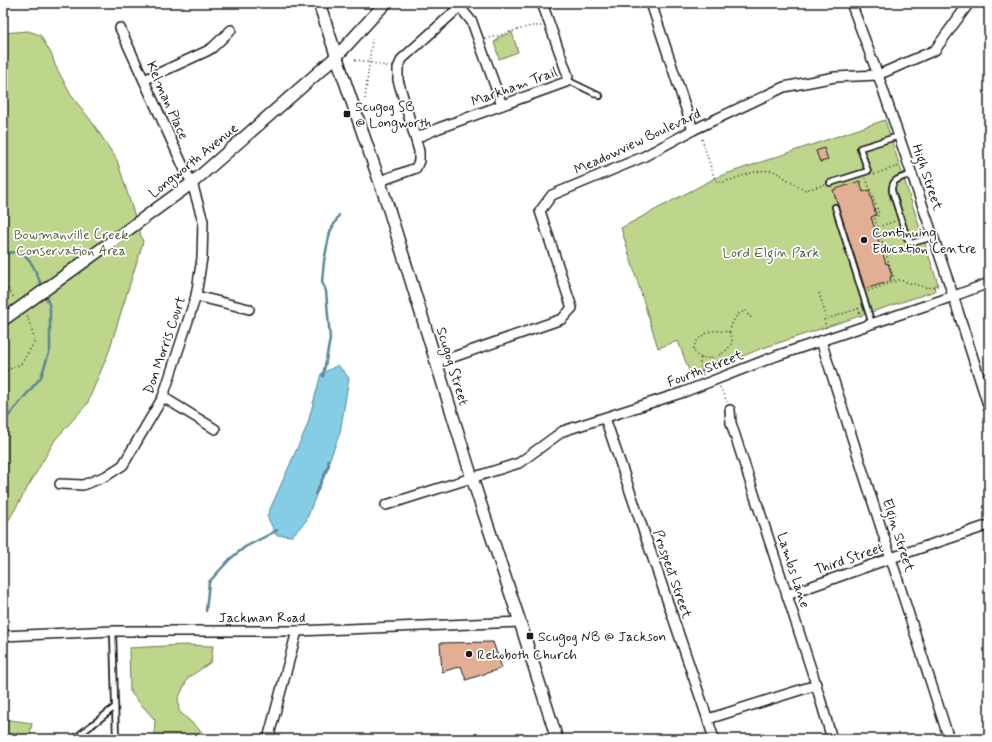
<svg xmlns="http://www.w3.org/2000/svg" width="992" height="742" font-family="Mynerve,sans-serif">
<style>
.green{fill:#bed58c;stroke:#6d7854}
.water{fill:#84cde5;stroke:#5a8695}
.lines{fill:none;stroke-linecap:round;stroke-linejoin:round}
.stream{stroke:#5a8695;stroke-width:2.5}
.building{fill:#e2af95;stroke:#1c1c1c}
.service-casing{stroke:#1c1c1c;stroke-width:8}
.minor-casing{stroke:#1c1c1c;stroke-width:12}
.tertiary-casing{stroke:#1c1c1c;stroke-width:14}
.path{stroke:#1c1c1c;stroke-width:1.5;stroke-dasharray:1 3;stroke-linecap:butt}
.service{stroke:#fff;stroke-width:4.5}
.minor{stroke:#fff;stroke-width:9}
.tertiary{stroke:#fff;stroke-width:11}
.tertiary-bridge-casing{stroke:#1c1c1c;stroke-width:14;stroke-linecap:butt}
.tertiary-bridge{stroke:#fff;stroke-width:11}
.poi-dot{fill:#1c1c1c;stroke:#fff;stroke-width:1.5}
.labels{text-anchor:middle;stroke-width:3.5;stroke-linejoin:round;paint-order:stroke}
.street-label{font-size:14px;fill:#1c1c1c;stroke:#fff}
.poi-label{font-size:14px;fill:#1c1c1c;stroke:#fff;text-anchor:start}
.park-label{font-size:14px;fill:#555d43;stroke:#fff}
</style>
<rect width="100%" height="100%" fill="#fff"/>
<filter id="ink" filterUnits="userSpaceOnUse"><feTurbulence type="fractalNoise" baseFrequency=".025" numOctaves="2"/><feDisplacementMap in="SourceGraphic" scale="8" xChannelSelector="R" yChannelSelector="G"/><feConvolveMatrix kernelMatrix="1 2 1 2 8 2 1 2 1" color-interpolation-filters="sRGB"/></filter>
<g filter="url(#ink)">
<g class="green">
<path d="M 28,31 L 40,35 L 52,55 L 55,65 L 71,95 L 92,122 L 117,160 L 143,242 L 108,354 L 87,404 L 55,440 L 10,518 L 3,527 L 3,33 Z"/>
<path d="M 512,32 L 518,52 L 499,59 L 494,42 L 497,41 L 497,38 Z"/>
<path d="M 885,120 L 938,284 L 934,286 L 935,291 L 760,349 L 712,369 L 691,376 L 678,341 L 658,348 L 621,228 L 717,177 Z"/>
<path d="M 184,645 L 213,646 L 211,662 L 188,678 L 178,699 L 179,711 L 203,733 L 203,739 L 154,739 L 155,720 L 130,692 L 129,648 Z"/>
<path d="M 3,719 L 32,723 L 29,739 L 3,739 Z"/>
</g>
<path class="water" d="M 338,365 L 349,378 L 340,433 L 306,521 L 292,536 L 276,535 L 267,516 L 307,426 L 321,374 Z"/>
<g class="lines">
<g class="stream">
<path d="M 3,254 C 30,246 34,268 42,287"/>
<path d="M 323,376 L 330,339 L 326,291 L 322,282 L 324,261 L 330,232 L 339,215"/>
<path d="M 3,419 L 6,419 L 41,377 L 50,350 L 50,307 L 45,294"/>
<path d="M 315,494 L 317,491 L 329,465 L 328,460"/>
<path d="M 206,611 L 209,582 L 230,559 L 245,547 L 274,532 L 277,530"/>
</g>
</g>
<g class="building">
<path d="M 824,148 L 828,160 L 820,162 L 816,151 Z"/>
<path d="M 860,181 L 863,192 L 869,190 L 876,215 L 871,217 L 886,264 L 888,263 L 892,276 L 890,277 L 891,281 L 865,289 L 833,190 Z"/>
<path d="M 493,642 L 502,668 L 466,680 L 461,666 L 442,672 L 440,643 Z"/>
</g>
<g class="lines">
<g class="service-casing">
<g id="service">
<path d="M 567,80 L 600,96"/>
<path d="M 912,174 C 902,178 891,178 892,191 L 907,238 L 909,241 L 912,243 L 933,237"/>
<path d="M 830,183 L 868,171 L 860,148 L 899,136"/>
<path d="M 835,207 L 872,324"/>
<path d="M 113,631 L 116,739"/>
<path d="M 74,739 L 115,707"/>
</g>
</g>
<g class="minor-casing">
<g id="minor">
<path d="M 651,3 L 693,130"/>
<path d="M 851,3 L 878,75 L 949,283 L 989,408"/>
<path d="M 460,7 L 472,22 L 502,105"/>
<path d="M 144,80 L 207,51 L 212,48 L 231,30"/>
<path d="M 416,138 L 439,128 L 566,82 L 568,76 L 542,3"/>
<path d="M 380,181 L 416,168 L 419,161 L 419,151 L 398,80 L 398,68 L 402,59 L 464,3"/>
<path d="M 196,296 L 249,309"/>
<path d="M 821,341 L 949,739"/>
<path d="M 436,363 L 562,319 L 572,308 L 540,211 L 552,195 L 643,157 L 693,130 L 784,87 L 835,77 L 878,75 L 935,50 L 969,3"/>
<path d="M 163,397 L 215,429"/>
<path d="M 730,410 L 731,423 L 814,678 L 832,739"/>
<path d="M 605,418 L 706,714 L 714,739"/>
<path d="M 60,484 L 83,485 L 106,476 L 123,465 L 163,397 L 196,296 L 202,258 L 203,221 L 192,183 L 184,168 L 120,28"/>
<path d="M 386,505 L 519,463 L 563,431 L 684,392 L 776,356 L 954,296 L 989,283"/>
<path d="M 787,595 L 891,558 L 989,525"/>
<path d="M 3,636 L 113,631 L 297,631 L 520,622"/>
<path d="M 708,719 L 816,685"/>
<path d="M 268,739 L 297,631"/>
</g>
</g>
<g class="tertiary-casing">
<g id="tertiary">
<path d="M 319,3 L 342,73 L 386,200 L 472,478 L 520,622 L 557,739"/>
<path d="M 85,261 L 192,183 L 337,56 L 378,11 L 386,3"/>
</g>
</g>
<g class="path">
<path d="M 486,39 L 531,26 L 541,26"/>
<path d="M 355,60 L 358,60 L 390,67"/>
<path d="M 365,99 L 372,39"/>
<path d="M 702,139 L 714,177 C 715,179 715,180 718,182 C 722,183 726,181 730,180 C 744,176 761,167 776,172 L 804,190 L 825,185"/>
<path d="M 874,174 L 899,166"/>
<path d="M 866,178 L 879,214 L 875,219 L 895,282"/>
<path d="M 878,227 L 895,221"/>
<path d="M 3,283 L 15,299"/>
<path d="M 868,291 L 899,280 L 928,288 L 941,285"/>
<path d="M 819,293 L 827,319"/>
<path d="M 858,308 L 861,316"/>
<path d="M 826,328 L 824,320 L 860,308"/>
<path d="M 701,358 C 686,350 698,337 709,332 C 716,330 722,331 729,332 C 733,322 735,313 746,311 L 749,317 L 751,317"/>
<path d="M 3,372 L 21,364 L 35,341 L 27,315"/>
<path d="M 703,375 L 700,363 L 701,358 C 707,358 712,359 717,356 C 727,352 737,342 729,332"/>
<path d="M 720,387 L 727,402"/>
</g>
<use href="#service" class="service"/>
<use href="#minor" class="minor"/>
<use href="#tertiary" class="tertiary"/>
<g class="tertiary-bridge-casing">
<path id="tertiary-bridge" d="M 3,320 L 85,261"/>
</g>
<use href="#tertiary-bridge" class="tertiary-bridge"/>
</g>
</g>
<g class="poi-dot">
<rect x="343" y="110" width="8" height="8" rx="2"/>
<circle cx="864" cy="240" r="4"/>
<rect x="526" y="632" width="8" height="8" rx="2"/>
<circle cx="469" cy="654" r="4"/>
</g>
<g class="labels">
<g class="street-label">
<text transform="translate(514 86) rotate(-20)" y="5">Markham Trail</text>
<text transform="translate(168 100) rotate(66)" y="5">Kelman Place</text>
<text transform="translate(637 141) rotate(-25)" y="5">Meadowview Boulevard</text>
<text transform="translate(193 160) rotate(-39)" y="5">Longworth Avenue</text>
<text transform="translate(928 177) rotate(71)" y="5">High Street</text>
<text transform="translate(164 345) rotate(-71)" y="5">Don Morris Court</text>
<text transform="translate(453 366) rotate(73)" y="5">Scugog Street</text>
<text transform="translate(705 368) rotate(-21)" y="5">Fourth Street</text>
<text transform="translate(899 535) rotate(72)" y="5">Elgin Street</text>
<text transform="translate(849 558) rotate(-19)" y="5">Third Street</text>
<text transform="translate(794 570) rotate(72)" y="5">Lambs Lane</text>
<text transform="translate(673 574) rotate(71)" y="5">Prospect Street</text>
<text x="262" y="622">Jackman Road</text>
</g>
<g class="poi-label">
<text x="355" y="111">Scugog SB<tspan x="355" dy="16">@ Longworth</tspan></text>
<text x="872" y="237">Continuing<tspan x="872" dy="16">Education Centre</tspan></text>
<text x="538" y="641">Scugog NB @ Jackson</text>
<text x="477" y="659">Rehoboth Church</text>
</g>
<g class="park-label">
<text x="71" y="239">Bowmanville Creek<tspan x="71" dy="16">Conservation Area</tspan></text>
<text x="771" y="257">Lord Elgin Park</text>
</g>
</g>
<rect width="992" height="742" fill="none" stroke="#fff" stroke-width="16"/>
<rect x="8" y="8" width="976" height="726" fill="none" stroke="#1c1c1c" stroke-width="1.5" filter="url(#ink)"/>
</svg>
